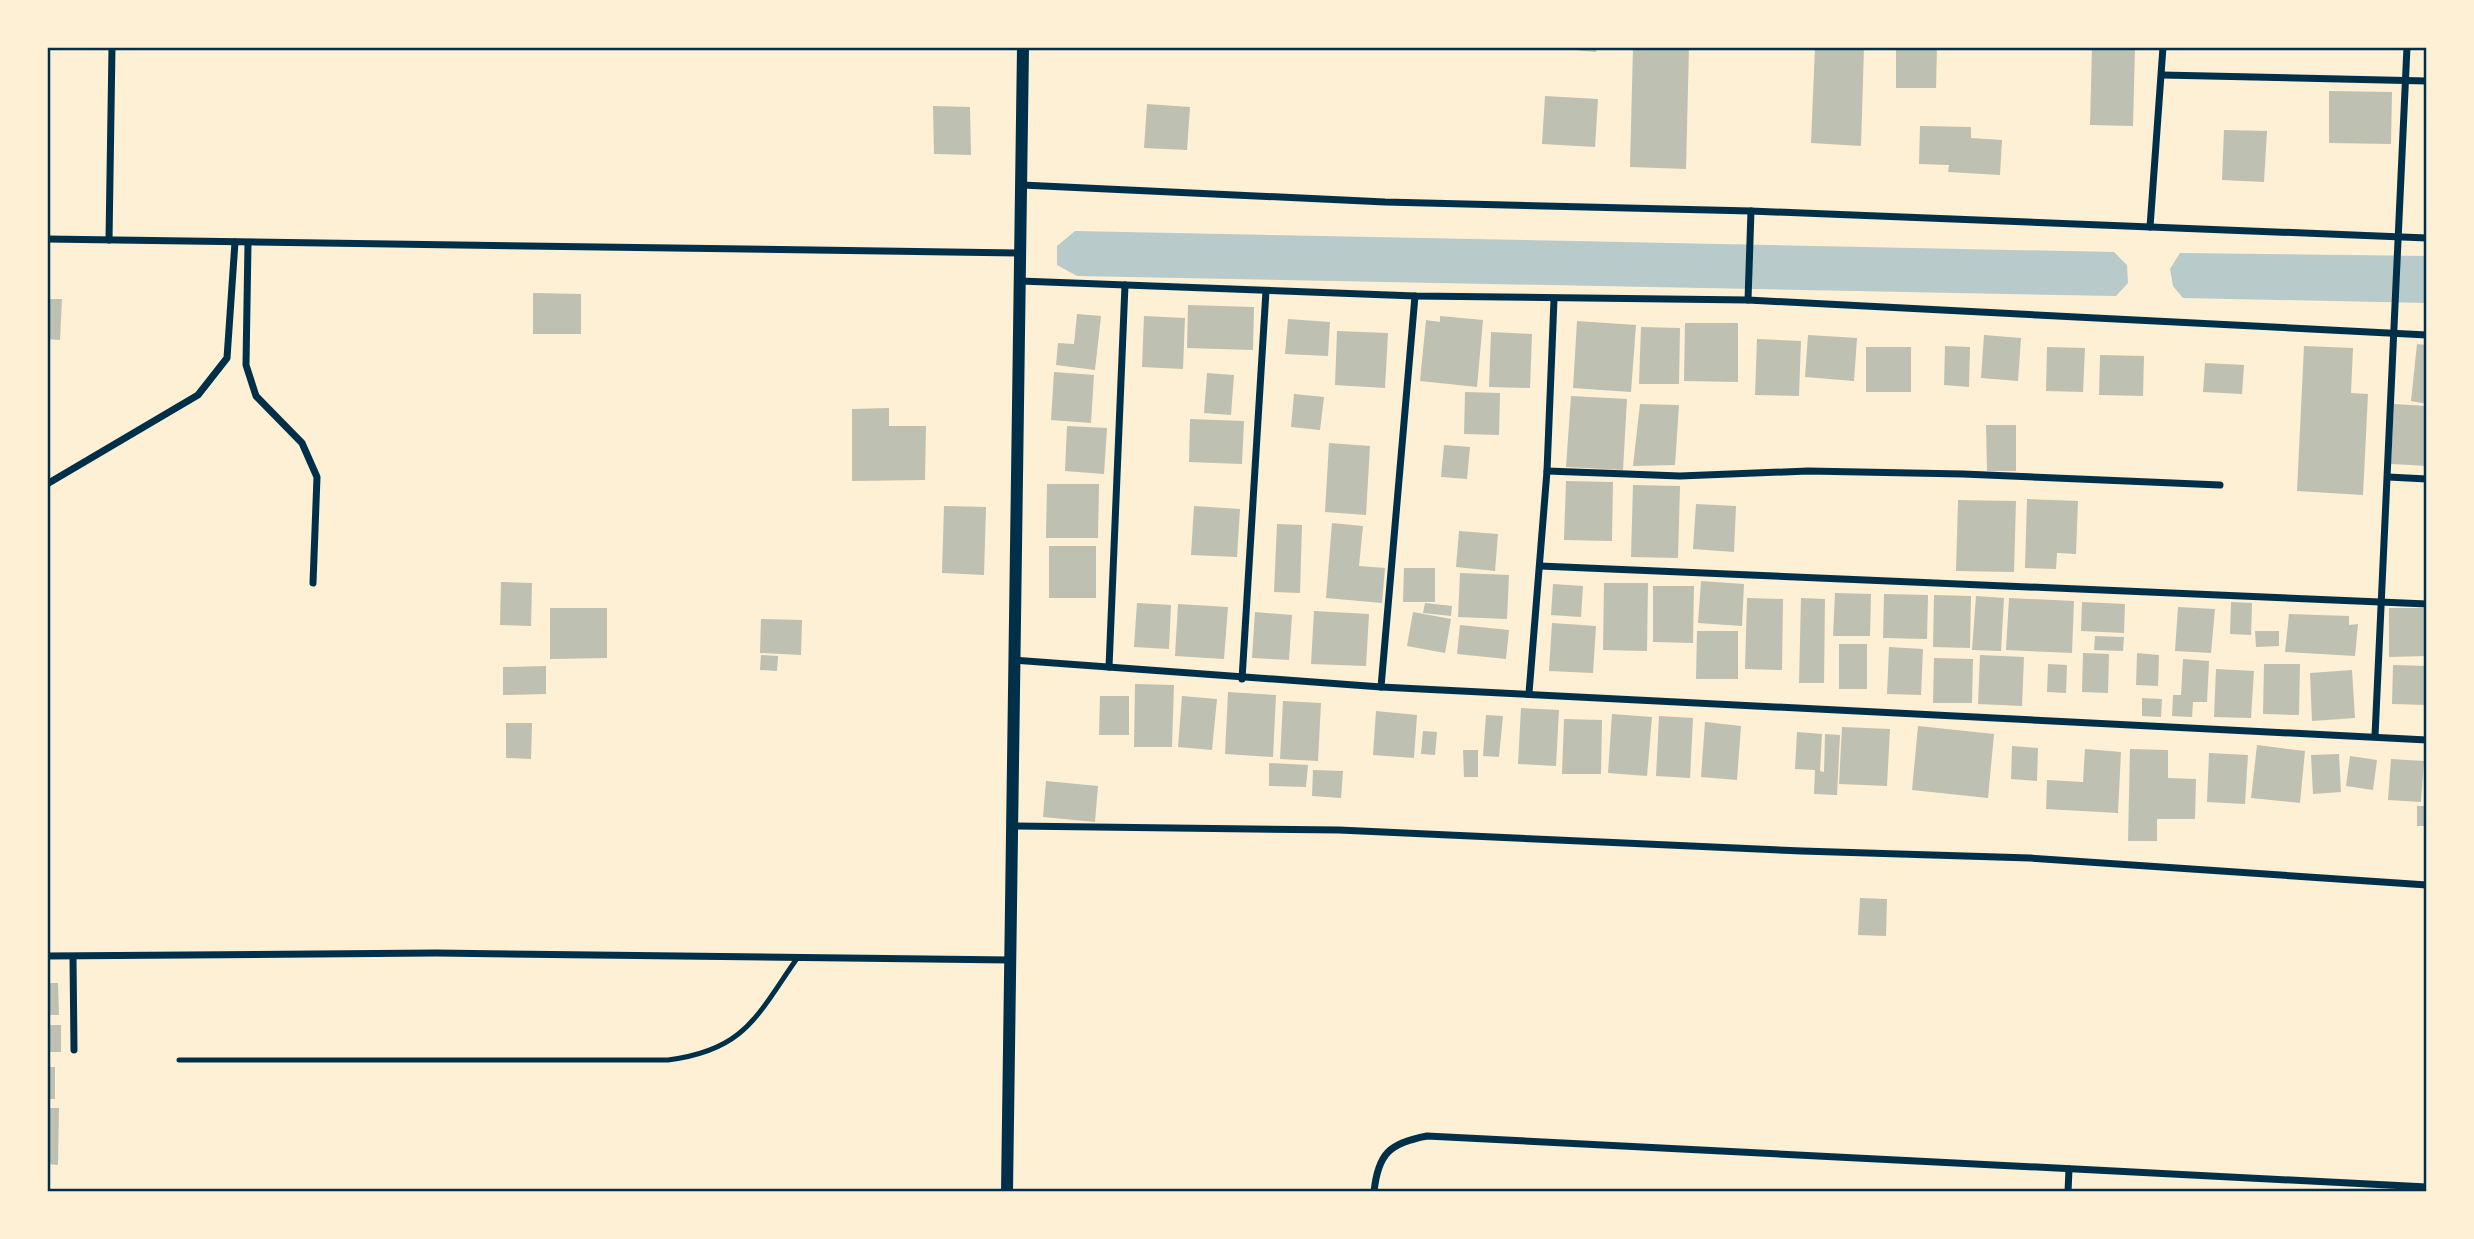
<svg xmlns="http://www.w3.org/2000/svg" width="2474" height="1239" font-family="Roboto,sans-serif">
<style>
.green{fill:#b9caca}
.building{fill:#bec0b2}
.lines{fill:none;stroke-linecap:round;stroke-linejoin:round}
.service{stroke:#003049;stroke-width:5}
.minor{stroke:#003049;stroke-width:7}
.tertiary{stroke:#003049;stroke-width:12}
.neatline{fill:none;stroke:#003049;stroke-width:2.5}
</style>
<rect width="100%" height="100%" fill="#fdf0d5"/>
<g class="green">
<path d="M 1075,231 L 2114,252 L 2127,265 L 2128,283 L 2116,296 L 1077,276 L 1057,265 L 1057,246 Z"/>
<path d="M 2180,253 L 2427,256 L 2427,303 L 2183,298 L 2173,286 L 2170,269 Z"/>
</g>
<g class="building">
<path d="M 1543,47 L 1597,47 L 1596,52 Z"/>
<path d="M 1633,47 L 1689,47 L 1686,169 L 1630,167 Z"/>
<path d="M 1815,47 L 1864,47 L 1861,146 L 1811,143 Z"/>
<path d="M 1896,47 L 1937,47 L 1936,88 L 1896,88 Z"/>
<path d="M 2092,47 L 2135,47 L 2133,126 L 2090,125 Z"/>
<path d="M 2329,91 L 2392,92 L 2391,144 L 2329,143 Z"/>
<path d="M 1545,96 L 1598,99 L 1595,147 L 1542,144 Z"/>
<path d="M 1147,104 L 1190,107 L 1187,150 L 1144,148 Z"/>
<path d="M 933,106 L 970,107 L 971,155 L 934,154 Z"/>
<path d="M 1920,126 L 1971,127 L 1971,138 L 2002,140 L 2000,175 L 1948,172 L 1949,165 L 1919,164 Z"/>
<path d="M 2224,130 L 2267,131 L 2264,182 L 2222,180 Z"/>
<path d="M 533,293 L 581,294 L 581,334 L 533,334 Z"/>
<path d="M 47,299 L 62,299 L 60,340 L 47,339 Z"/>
<path d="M 1188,305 L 1254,307 L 1253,350 L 1187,348 Z"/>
<path d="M 1077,314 L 1101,316 L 1095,370 L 1056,365 L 1058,343 L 1074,344 Z"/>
<path d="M 1144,316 L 1185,318 L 1183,369 L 1142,367 Z"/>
<path d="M 1440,316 L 1483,320 L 1477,387 L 1420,381 L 1426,320 L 1440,322 Z"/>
<path d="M 1288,319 L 1330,322 L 1328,356 L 1285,354 Z"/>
<path d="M 1577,321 L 1636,325 L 1631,392 L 1573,388 Z"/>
<path d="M 1685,323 L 1738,323 L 1738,382 L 1684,381 Z"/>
<path d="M 1641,327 L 1680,328 L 1679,384 L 1639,384 Z"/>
<path d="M 1337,331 L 1388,333 L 1385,388 L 1335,385 Z"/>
<path d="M 1491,332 L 1532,334 L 1530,388 L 1489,387 Z"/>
<path d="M 1808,335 L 1857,338 L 1854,381 L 1805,377 Z"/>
<path d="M 1984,335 L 2021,338 L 2018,381 L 1981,378 Z"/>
<path d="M 1757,339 L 1801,341 L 1799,396 L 1755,395 Z"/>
<path d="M 2417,344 L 2427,345 L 2427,404 L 2411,401 Z"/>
<path d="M 1945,346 L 1970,347 L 1969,387 L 1944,385 Z"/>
<path d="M 2304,346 L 2353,348 L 2351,393 L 2368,394 L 2363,495 L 2297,491 Z"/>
<rect x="1866" y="347" width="45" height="45"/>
<path d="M 2047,347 L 2085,348 L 2083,392 L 2046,391 Z"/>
<path d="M 2100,355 L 2144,356 L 2143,396 L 2099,395 Z"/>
<path d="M 2205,363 L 2244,365 L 2242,394 L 2203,392 Z"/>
<path d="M 1054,372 L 1094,375 L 1091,423 L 1051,420 Z"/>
<path d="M 1207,373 L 1234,375 L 1231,415 L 1204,413 Z"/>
<path d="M 1465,392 L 1500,393 L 1499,435 L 1464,434 Z"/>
<path d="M 1294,394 L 1324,397 L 1320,430 L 1291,427 Z"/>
<path d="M 1571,396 L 1627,399 L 1623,470 L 1566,467 Z"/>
<path d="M 1640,404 L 1679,405 L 1675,465 L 1633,466 Z"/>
<path d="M 2394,404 L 2427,406 L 2427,466 L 2391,464 Z"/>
<path d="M 889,408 L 889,426 L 926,426 L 925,480 L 852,481 L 852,409 Z"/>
<path d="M 1190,419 L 1244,421 L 1242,464 L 1189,462 Z"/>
<path d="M 1986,425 L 2016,425 L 2016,471 L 1987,471 Z"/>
<path d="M 1067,426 L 1107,428 L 1104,474 L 1065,471 Z"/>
<path d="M 1329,443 L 1370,446 L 1366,515 L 1325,512 Z"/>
<path d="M 1444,445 L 1470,447 L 1467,479 L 1441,477 Z"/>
<path d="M 1566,481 L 1613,482 L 1612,541 L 1564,540 Z"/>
<path d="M 1047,484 L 1099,484 L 1098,538 L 1046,538 Z"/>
<path d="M 1633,485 L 1680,486 L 1678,558 L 1631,557 Z"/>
<path d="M 2027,499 L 2078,501 L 2076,554 L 2057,553 L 2056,569 L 2025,568 Z"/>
<path d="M 1958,500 L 2016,501 L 2014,572 L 1956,571 Z"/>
<path d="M 1696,504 L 1736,506 L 1734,552 L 1693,549 Z"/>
<path d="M 944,506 L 986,507 L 984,575 L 942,573 Z"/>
<path d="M 1194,506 L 1240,509 L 1237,557 L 1191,555 Z"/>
<path d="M 1332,523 L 1363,526 L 1359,566 L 1385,568 L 1382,603 L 1326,598 Z"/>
<path d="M 1277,524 L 1302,525 L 1300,593 L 1274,592 Z"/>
<path d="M 1459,531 L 1498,534 L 1495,571 L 1456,567 Z"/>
<rect x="1049" y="546" width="47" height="52"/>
<path d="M 1404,568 L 1435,568 L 1435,602 L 1403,602 Z"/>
<path d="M 1460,573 L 1509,575 L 1507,619 L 1458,617 Z"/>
<path d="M 1701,581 L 1744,584 L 1742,626 L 1698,623 Z"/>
<path d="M 501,582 L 532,583 L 531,626 L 500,625 Z"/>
<path d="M 1604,583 L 1648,583 L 1647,651 L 1603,650 Z"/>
<path d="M 1553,584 L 1583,586 L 1581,617 L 1551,615 Z"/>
<path d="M 1653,586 L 1694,586 L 1693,643 L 1653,642 Z"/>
<path d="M 1835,593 L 1871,594 L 1870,636 L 1833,636 Z"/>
<path d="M 1884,594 L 1928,595 L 1927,639 L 1883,638 Z"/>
<path d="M 1934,595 L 1971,596 L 1970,648 L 1933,647 Z"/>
<path d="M 1976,596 L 2004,598 L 2001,651 L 1972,650 Z"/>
<path d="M 1747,598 L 1783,599 L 1782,670 L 1745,669 Z"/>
<path d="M 1801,598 L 1825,599 L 1824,683 L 1799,683 Z"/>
<path d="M 2009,598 L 2074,601 L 2072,653 L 2006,650 Z"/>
<path d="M 2082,602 L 2125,604 L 2124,633 L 2081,631 Z"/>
<path d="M 2231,602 L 2252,603 L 2251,635 L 2230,634 Z"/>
<path d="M 1137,603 L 1171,605 L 1169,649 L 1134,647 Z"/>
<path d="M 1425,603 L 1452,606 L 1451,616 L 1423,613 Z"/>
<path d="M 1178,604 L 1228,607 L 1224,659 L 1175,656 Z"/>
<path d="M 2178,607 L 2215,609 L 2211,653 L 2175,651 Z"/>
<path d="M 550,608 L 607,608 L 607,658 L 550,659 Z"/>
<path d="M 2389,608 L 2427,608 L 2427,656 L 2389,657 Z"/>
<path d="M 1314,611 L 1369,614 L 1366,666 L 1311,664 Z"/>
<path d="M 1255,612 L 1292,615 L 1289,660 L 1252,658 Z"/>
<path d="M 1413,612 L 1451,619 L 1445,653 L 1407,646 Z"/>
<path d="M 2289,614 L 2349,616 L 2349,625 L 2358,624 L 2355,656 L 2285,652 Z"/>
<path d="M 761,619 L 802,620 L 801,655 L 760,653 Z"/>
<path d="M 1552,623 L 1596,626 L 1593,673 L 1549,671 Z"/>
<path d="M 1460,625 L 1509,630 L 1506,659 L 1457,654 Z"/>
<path d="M 1697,631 L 1738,631 L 1738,679 L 1696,679 Z"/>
<path d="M 2255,631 L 2279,631 L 2279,646 L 2256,647 Z"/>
<path d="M 2095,636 L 2124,637 L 2123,651 L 2094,650 Z"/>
<rect x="1839" y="644" width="28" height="45"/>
<path d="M 1889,647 L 1923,649 L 1921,695 L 1887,694 Z"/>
<path d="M 2083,653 L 2109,654 L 2108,693 L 2082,692 Z"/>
<path d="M 2137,653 L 2159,655 L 2158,686 L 2136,685 Z"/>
<path d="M 761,655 L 778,656 L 777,671 L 760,670 Z"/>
<path d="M 1980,655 L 2024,657 L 2022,706 L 1978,704 Z"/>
<path d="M 1934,658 L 1973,659 L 1972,703 L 1933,703 Z"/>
<path d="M 2183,659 L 2209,661 L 2207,702 L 2193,702 L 2192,717 L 2172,716 L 2173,695 L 2181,695 Z"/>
<path d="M 2048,664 L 2067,665 L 2066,693 L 2047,692 Z"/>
<path d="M 2264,664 L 2300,664 L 2299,715 L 2263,714 Z"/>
<path d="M 2393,665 L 2427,666 L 2427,705 L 2392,704 Z"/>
<path d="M 546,666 L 546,694 L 503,695 L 503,667 Z"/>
<path d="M 2216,669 L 2254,671 L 2251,718 L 2214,717 Z"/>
<path d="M 2352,670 L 2355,718 L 2312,721 L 2310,673 Z"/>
<path d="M 1135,684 L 1174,685 L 1172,747 L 1134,747 Z"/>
<path d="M 1228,692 L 1276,695 L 1273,757 L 1225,754 Z"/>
<path d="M 1100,696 L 1129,696 L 1129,735 L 1099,735 Z"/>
<path d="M 1182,696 L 1217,699 L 1212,750 L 1178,747 Z"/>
<path d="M 2142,698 L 2162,699 L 2161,717 L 2142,716 Z"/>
<path d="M 1283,701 L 1321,703 L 1318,761 L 1280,759 Z"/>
<path d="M 1521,708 L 1559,710 L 1556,766 L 1518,764 Z"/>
<path d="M 1376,711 L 1417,715 L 1414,758 L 1373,755 Z"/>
<path d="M 1612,714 L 1652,717 L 1647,776 L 1608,773 Z"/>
<path d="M 1486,715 L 1503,716 L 1499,757 L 1483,756 Z"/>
<path d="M 1659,716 L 1693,718 L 1690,778 L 1656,776 Z"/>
<path d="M 1564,719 L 1602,720 L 1601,774 L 1562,774 Z"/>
<path d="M 1705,722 L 1741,726 L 1737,780 L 1701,777 Z"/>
<path d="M 506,723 L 532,723 L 531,759 L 506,758 Z"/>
<path d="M 1918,726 L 1994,734 L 1988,798 L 1912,790 Z"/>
<path d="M 1842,727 L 1890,729 L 1887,786 L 1839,784 Z"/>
<path d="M 1423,731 L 1437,732 L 1435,755 L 1421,754 Z"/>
<path d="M 1797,732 L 1822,734 L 1820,771 L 1824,772 L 1825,734 L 1840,735 L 1837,795 L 1814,794 L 1815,770 L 1795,769 Z"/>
<path d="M 2257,745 L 2305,751 L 2300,803 L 2251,798 Z"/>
<path d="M 2012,746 L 2038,748 L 2037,781 L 2011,779 Z"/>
<path d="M 2085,749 L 2121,752 L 2118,813 L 2046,809 L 2047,780 L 2083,782 Z"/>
<path d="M 2130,749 L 2168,750 L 2168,778 L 2196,779 L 2195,819 L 2157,819 L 2157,841 L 2128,841 Z"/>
<path d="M 1463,750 L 1478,750 L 1478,777 L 1464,777 Z"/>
<path d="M 2209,753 L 2248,755 L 2245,804 L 2207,802 Z"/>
<path d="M 2339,754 L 2341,792 L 2313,794 L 2311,755 Z"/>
<path d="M 2350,756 L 2377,760 L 2373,790 L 2346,786 Z"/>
<path d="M 2391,759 L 2424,761 L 2421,802 L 2388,800 Z"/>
<path d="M 1269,763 L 1308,765 L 1306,787 L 1269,786 Z"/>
<path d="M 1313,770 L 1343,771 L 1341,798 L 1312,796 Z"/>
<path d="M 1046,781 L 1098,786 L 1095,822 L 1043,817 Z"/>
<rect x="2417" y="806" width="10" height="20"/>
<path d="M 1860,898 L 1887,899 L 1886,936 L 1858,935 Z"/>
<path d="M 47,983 L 58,983 L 59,1015 L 47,1015 Z"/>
<rect x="47" y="1025" width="14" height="27"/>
<rect x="47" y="1067" width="8" height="32"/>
<path d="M 47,1108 L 59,1108 L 58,1165 L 47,1164 Z"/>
</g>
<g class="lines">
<path class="service" d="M 179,1060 L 668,1060 C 746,1050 757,1015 798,957"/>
<g class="minor">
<path d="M 2162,75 L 2427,81"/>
<path d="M 1022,185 L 1385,202 L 1751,211 L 2427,238"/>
<path d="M 2150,227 L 2163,47"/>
<path d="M 47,239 L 1020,253"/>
<path d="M 109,240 L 112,47"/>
<path d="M 248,243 L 246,365 L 256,396 L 302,443 L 317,477 L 313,583"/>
<path d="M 1020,281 L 1415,296 L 1748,300 L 2427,335"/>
<path d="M 1748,300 L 1751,211"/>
<path d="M 1547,471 L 1680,476 L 1808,471 L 1963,474 L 2220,485"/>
<path d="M 2388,477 L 2427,479"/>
<path d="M 47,484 L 198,395 L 227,358 L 235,242"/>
<path d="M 1540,566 L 2427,604"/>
<path d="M 1014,660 L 1381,687 L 2427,740"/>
<path d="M 1109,667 L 1125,285"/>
<path d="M 1242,679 L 1266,291"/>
<path d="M 1381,687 L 1415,296"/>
<path d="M 1529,693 L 1547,471 L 1554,299"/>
<path d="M 2375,736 L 2407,47"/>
<path d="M 1012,826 L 1339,830 L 1802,851 L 2030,858 L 2427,885"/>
<path d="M 47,956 L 436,953 L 1010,960"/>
<path d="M 73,957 L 74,1050"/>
<path d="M 1374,1192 C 1378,1153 1390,1143 1427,1136 L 2427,1187"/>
<path d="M 2068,1192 L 2069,1169"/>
</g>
<path class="tertiary" d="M 1007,1192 L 1023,47"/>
</g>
<rect width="2474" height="1239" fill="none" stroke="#fdf0d5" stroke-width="98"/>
<rect x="49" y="49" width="2376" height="1141" class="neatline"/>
</svg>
